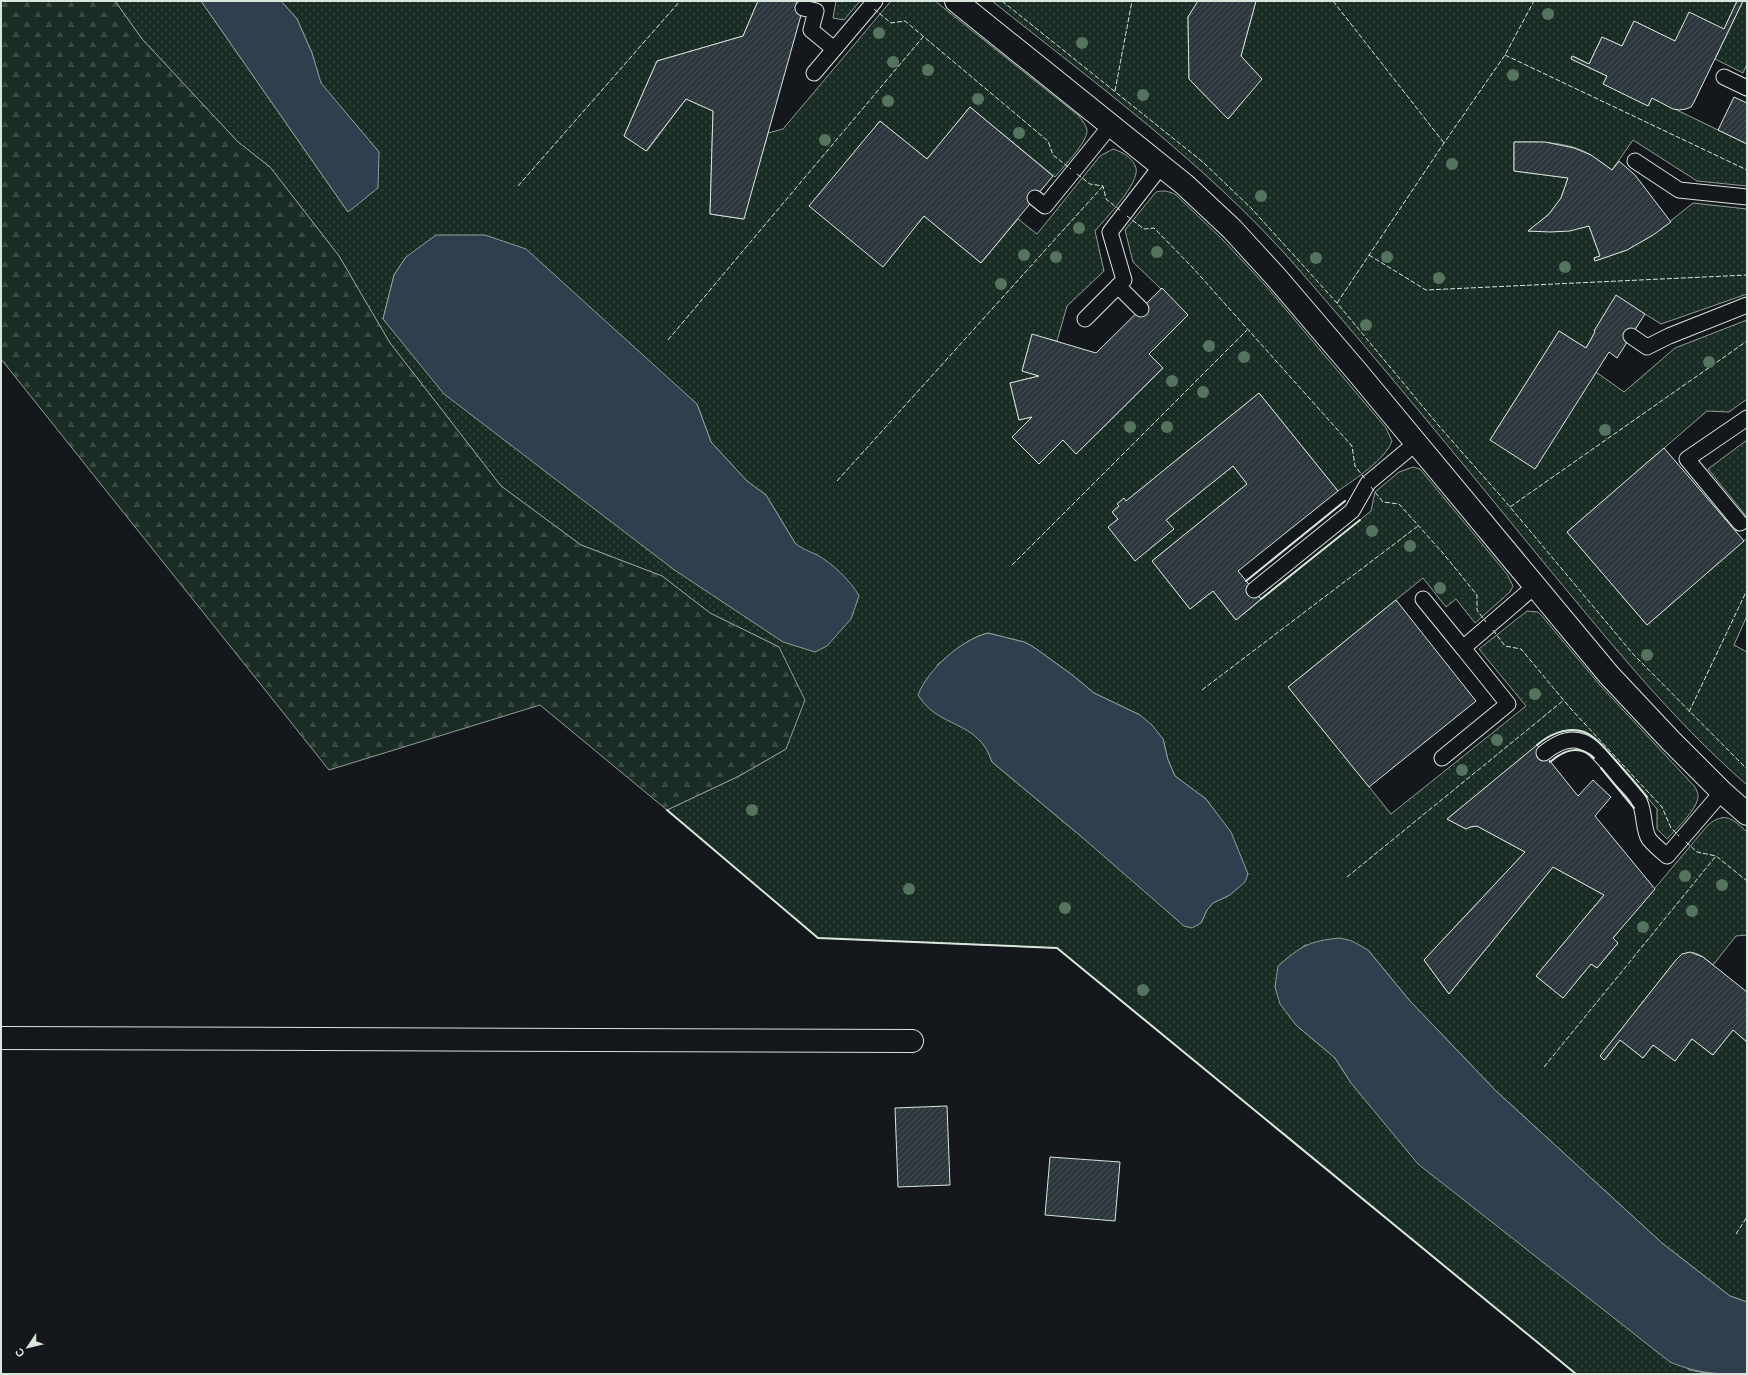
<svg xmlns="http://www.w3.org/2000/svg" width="1748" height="1375" font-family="'DM Sans',sans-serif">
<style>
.grass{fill:url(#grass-dots);stroke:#939e99;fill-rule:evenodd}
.forest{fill:url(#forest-firs);stroke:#939e99}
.water{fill:#2f3f4d;stroke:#939e99}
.building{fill:url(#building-hatch);stroke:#d8e6dc}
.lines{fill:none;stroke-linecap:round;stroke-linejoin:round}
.service-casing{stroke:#d8e6dc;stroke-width:17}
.minor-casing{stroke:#d8e6dc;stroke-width:24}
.service{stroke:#14181c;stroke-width:15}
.minor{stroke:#14181c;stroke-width:22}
.fence{stroke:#d8e6dc;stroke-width:1;stroke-dasharray:5 2;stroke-linecap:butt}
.wall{stroke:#d8e6dc;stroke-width:2}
.tree{fill:#55745f}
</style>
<defs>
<pattern id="grass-dots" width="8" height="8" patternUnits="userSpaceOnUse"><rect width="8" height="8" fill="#1a2d24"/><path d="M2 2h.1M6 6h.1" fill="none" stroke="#3b4b43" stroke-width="1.8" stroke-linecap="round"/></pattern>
<pattern id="forest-firs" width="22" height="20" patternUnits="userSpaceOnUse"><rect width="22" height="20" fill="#1a2d24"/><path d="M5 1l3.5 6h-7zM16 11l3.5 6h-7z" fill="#3b4b43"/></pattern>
<pattern id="building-hatch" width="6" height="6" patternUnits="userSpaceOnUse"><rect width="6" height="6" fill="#2c363c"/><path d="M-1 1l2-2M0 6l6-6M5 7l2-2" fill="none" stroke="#4a5358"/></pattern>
</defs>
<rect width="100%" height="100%" fill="#14181c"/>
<g class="grass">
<path d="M 115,1 L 201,1 L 348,212 L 379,152 L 320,83 L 312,53 L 297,19 L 281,1 L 758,1 L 743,36 L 657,61 L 624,136 L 647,151 L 686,99 L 713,111 L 710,214 L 743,219 L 768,133 L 783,129 L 891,1 L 935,1 L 1079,116 C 1082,120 1086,125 1087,130 C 1088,142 1063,167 1055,177 L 970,107 L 927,159 L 880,121 L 810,206 L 883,266 L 924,216 L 981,263 L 1018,219 L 1037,234 L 1100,156 L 1113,149 C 1123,152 1133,158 1136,168 C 1140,183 1105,219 1095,231 L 1104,271 L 1067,306 L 1057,341 L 1032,335 L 1022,371 L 1039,376 L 1010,383 L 1019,420 L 1032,417 L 1012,437 L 1039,464 L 1063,440 L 1077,453 L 1163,368 L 1149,354 L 1188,315 L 1133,262 L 1125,230 L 1156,192 C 1164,190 1169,191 1176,195 L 1222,239 L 1266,286 L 1386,428 L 1392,441 C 1386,459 1354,480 1338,491 L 1259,393 L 1126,501 L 1124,499 L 1118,504 L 1119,506 L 1112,512 L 1118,519 L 1108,527 L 1135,560 L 1173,530 L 1166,520 L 1233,466 L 1247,484 L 1152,561 L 1190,609 L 1213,591 L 1236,620 L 1371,511 L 1375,492 L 1399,472 L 1413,467 L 1420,469 L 1507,574 L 1513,586 L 1510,592 L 1475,623 L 1456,599 L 1446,607 L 1423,578 L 1288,687 L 1391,814 L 1526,706 L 1479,649 L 1527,611 L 1538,612 L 1542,616 L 1599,684 L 1695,787 C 1696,789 1698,793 1698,796 C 1698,809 1676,829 1667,839 L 1657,829 L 1657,809 L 1605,748 L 1592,736 L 1577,731 L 1562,731 L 1547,737 L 1447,819 L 1466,829 L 1470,827 L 1477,826 L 1525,852 L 1424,960 L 1449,994 L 1553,867 L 1604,895 L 1536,976 L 1563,998 L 1591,964 L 1597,968 L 1618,943 L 1613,938 L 1708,825 C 1725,811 1733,819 1747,832 L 1747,935 L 1736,936 L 1713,965 C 1700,954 1691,946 1676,960 L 1600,1056 L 1605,1060 L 1620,1040 L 1643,1058 L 1653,1045 L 1675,1061 L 1692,1039 L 1713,1055 L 1733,1030 L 1747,1042 L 1747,1302 L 1730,1296 L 1662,1243 L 1496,1091 L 1410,1001 L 1368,950 L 1305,945 L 1278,966 L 1296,1025 L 1335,1058 L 1351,1083 L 1689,1370 L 1711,1374 L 1576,1374 L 1057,948 L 818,938 L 667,810 L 739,776 L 786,749 L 779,647 L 710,613 L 662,576 L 581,545 L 501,486 L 390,343 L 339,256 L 270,167 L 238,142 L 142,39 ZM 406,257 L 665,377 L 697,404 L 711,442 L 747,481 L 766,495 L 795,543 L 801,549 L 817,555 L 673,569 L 383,319 L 394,275 ZM 988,633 L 1024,642 L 1032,646 L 1071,674 L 1094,693 L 1140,715 L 1163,739 L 1168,760 L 1175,776 L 1206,799 L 1217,814 L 1248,874 L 1230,895 L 1213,903 L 1207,910 L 1201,923 L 1083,838 L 992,762 C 989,751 983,742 975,734 L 937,665 C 954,652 967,638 988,633 Z"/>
<path d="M 836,1 L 860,1 L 844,20 L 833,18 Z"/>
<path d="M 992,1 L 1198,1 L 1188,17 L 1189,79 L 1228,119 L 1261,79 L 1241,56 L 1256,1 L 1737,1 L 1724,29 L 1675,41 L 1634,21 L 1622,46 L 1602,37 L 1589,64 L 1573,56 L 1571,59 L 1607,76 L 1604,84 L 1648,106 L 1652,98 L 1747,144 L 1747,186 L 1697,181 L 1633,140 L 1612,170 C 1605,165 1598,160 1591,155 C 1568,141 1540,142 1514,142 L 1514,171 L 1568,178 L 1561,198 L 1549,214 L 1528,231 C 1550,232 1568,231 1589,226 L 1600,256 L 1594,258 L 1595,261 L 1627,250 L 1653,235 L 1693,203 L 1747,209 L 1747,294 L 1661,324 L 1616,296 L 1594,331 L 1595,332 L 1586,348 L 1559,331 L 1490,440 L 1596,372 L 1624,392 L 1675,348 L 1747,320 L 1747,399 L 1729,412 L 1707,411 L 1567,532 L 1647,625 L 1747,538 L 1747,616 L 1734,645 L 1747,652 L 1747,785 C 1670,718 1605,636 1540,558 C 1459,459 1378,360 1294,264 C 1205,163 1096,84 992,1 Z"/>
<path d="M 1743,1 L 1747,1 L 1747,64 L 1743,73 L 1715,59 Z"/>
<path d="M 1747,440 L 1747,517 L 1708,469 Z"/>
</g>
<path class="forest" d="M 1,1 L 115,1 L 142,39 L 238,142 L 270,167 L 339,256 L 390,343 L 501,486 L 581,545 L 662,576 L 710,613 L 779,647 L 805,700 L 786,749 L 739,776 L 667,810 L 540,705 L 329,770 L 1,359 Z"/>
<g class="water">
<path d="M 201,1 L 281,1 L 297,19 L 312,53 L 321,83 L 379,152 L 378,188 L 348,212 Z"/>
<path d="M 436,235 L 485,235 L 526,249 L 697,404 L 711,442 L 747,481 L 766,495 L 795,543 C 802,549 809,551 817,555 C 831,562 852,582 859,596 L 851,619 L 827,646 L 815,652 L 783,642 L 673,569 L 444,394 L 383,319 L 394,275 L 406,257 Z"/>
<path d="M 988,633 L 1024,642 L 1032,646 L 1071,674 L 1094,693 L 1140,715 L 1152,725 L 1163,739 L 1168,760 L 1175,776 L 1206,799 L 1231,832 L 1248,874 L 1245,882 L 1230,895 L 1213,903 L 1207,910 L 1201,923 L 1192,928 L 1184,926 L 1083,838 L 992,762 C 978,719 938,729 918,695 C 928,669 961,640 988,633 Z"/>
<path d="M 1340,938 L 1352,941 L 1368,950 L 1410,1001 L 1496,1091 L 1662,1243 L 1730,1296 L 1747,1302 L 1747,1374 C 1717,1374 1699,1374 1670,1362 L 1418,1164 L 1351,1083 L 1335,1058 L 1296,1025 L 1280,1004 L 1275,987 L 1278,966 C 1301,946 1309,941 1340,938 Z"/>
</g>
<g class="building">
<path d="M 758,1 L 805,1 L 744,219 L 710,214 L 713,111 L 686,99 L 646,151 L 624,136 L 657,61 L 743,36 Z"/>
<path d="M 1198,1 L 1256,1 L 1241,56 L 1262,79 L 1228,119 L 1189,79 L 1188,17 Z"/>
<path d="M 1737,1 L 1743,1 L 1694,102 L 1691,107 L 1686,109 L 1679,110 L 1673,109 L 1652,98 L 1648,106 L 1603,84 L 1607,76 L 1571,59 L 1572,56 L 1589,64 L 1602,37 L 1622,46 L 1634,21 L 1675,41 L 1689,12 L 1724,29 Z"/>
<path d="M 1734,97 L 1747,103 L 1747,144 L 1718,130 Z"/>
<path d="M 970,107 L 1053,176 L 981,263 L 924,216 L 883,267 L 809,206 L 880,121 L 927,159 Z"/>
<path d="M 1514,142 L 1545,142 L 1574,148 L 1591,155 L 1612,170 L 1619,161 L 1635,175 L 1671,222 L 1653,235 L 1627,250 L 1595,261 L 1594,258 L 1600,256 L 1589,226 L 1570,231 L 1550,232 L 1528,231 L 1549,214 L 1561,198 L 1568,178 L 1514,171 Z"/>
<path d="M 1162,288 L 1188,315 L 1149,354 L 1163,368 L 1076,454 L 1063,440 L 1039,464 L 1012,437 L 1032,417 L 1019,420 L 1010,383 L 1039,376 L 1022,371 L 1032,334 L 1096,353 Z"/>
<path d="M 1616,295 L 1645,314 L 1617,358 L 1609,352 L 1535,469 L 1490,440 L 1559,331 L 1586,348 L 1595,332 L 1594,331 Z"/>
<path d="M 1259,393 L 1338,491 L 1238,571 L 1261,599 L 1236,620 L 1213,591 L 1190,609 L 1152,561 L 1247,484 L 1233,466 L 1166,520 L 1174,529 L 1135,561 L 1108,527 L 1118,519 L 1112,512 L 1119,506 L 1117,504 L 1124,498 L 1126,501 Z"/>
<path d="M 1664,448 L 1744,541 L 1647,625 L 1567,532 Z"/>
<path d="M 1396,600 L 1476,701 L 1369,787 L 1288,687 Z"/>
<path d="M 1537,745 L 1578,796 L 1593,780 L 1611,797 L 1595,816 L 1655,889 L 1613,938 L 1618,943 L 1597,968 L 1591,964 L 1563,998 L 1536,976 L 1604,895 L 1553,867 L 1449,994 L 1424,960 L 1525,852 L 1477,826 L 1470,827 L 1466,829 L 1447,819 Z"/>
<path d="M 1690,952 L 1703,957 L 1747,992 L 1747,1042 L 1733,1030 L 1713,1055 L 1692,1039 L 1675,1061 L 1653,1045 L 1643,1058 L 1620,1040 L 1604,1060 L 1600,1056 L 1676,960 L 1682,954 Z"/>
<path d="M 947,1106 L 950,1185 L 898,1187 L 895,1108 Z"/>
<path d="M 1050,1157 L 1120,1162 L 1115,1221 L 1045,1215 Z"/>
</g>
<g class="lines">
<g class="service-casing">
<g id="service">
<path d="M 803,8 L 816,11 L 811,30 L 834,49"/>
<path d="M 814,73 L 875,1"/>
<path d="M 1724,77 L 1747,88"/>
<path d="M 1635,161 L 1679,190 L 1747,197"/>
<path d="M 1035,198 L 1045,206 L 1111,125"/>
<path d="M 1118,286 L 1141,309"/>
<path d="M 1085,319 L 1124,280 L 1110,232 L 1161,166"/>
<path d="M 1631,336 L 1647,347 L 1669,336 L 1747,305"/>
<path d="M 1740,523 L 1687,459 L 1747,418"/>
<path d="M 1254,590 L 1352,511 L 1368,483 L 1416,443"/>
<path d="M 1423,599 L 1463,648"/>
<path d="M 1544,753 C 1580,723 1596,750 1619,777 C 1626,785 1637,794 1640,803 C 1645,814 1643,830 1649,839 C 1654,845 1661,851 1667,856 L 1722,792"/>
<path d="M 1442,758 L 1508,704 L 1463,648 L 1535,586"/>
</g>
</g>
<g class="minor-casing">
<g id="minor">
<path d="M 956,1 L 1185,185 L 1232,229 L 1276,277 L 1358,373 L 1609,675 L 1671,741 L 1722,792 L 1747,814"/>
<path d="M 1,1038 L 912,1041"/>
</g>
</g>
<use href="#service" class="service"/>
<use href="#minor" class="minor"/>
<g class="fence">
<path d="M 1002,1 L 1204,163 L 1252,209 L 1337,303 L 1439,426 L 1505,501 L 1633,654 L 1747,769"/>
<path d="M 1333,1 L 1444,143"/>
<path d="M 874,9 L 891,23 L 905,21 L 1048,141 L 1053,155 L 1071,169"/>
<path d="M 1505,55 L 1747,170"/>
<path d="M 1115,91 L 1132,1"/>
<path d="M 1077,174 L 1090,184 L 1103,186 L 1106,199 L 1121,211"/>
<path d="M 518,186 L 680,1"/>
<path d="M 1127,216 L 1144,229 L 1154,228 L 1193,268 L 1352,446 L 1355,466 L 1366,480"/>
<path d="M 1369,255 L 1426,290 L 1747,275"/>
<path d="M 1337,303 L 1444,143 L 1505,55 L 1534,1"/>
<path d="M 668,340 L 923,37"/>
<path d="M 837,481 L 1103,186"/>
<path d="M 1371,487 L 1383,502 L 1399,504 L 1442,552 L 1477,595 L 1477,610 L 1486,622"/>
<path d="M 1510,507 L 1747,341"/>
<path d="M 1012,565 L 1247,330"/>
<path d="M 1493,630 L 1505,646 L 1521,649 L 1571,709 L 1662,807 L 1671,828 L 1679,836"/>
<path d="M 1202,690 L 1418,526"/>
<path d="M 1689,712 L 1747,590"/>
<path d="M 1686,842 L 1697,852 L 1716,856 L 1747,881"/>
<path d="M 1347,877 L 1564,700"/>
<path d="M 1544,1067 L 1716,856"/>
<path d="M 1736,1234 L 1747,1217"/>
</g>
<g class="wall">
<path d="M 1246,581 L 1345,501"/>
<path d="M 1261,599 L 1360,520"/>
<path d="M 1537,745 C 1552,732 1576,723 1593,737 C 1602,744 1609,753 1617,762 C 1627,773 1637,785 1647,797"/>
<path d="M 1550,762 C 1564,750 1579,744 1594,758"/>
<path d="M 1601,768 L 1634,808"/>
<path d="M 667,810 L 818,938 L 1057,948 L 1576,1374"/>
</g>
</g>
<g class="tree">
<circle cx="1548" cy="14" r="6"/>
<circle cx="879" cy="33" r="6"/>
<circle cx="1082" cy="43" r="6"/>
<circle cx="893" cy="62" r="6"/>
<circle cx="928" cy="70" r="6"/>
<circle cx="1513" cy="75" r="6"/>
<circle cx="1143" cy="95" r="6"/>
<circle cx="978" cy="99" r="6"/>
<circle cx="888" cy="101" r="6"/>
<circle cx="1019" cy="133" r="6"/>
<circle cx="825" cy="140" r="6"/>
<circle cx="1452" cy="164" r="6"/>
<circle cx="1261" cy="196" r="6"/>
<circle cx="1079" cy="228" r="6"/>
<circle cx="1157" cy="252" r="6"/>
<circle cx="1024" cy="255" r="6"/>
<circle cx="1056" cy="257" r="6"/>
<circle cx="1387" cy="257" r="6"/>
<circle cx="1316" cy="258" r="6"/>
<circle cx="1565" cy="267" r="6"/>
<circle cx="1439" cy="278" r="6"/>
<circle cx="1001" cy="284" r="6"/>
<circle cx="1366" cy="325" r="6"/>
<circle cx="1209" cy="346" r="6"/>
<circle cx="1244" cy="357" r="6"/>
<circle cx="1709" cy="362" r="6"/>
<circle cx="1172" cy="381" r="6"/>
<circle cx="1203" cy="392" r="6"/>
<circle cx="1130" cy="427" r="6"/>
<circle cx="1167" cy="427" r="6"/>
<circle cx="1605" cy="430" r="6"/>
<circle cx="1372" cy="531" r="6"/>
<circle cx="1410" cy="546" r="6"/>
<circle cx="1440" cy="588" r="6"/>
<circle cx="1647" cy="655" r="6"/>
<circle cx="1535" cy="694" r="6"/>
<circle cx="1497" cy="740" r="6"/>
<circle cx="1462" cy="770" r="6"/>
<circle cx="752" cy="810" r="6"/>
<circle cx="1685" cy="876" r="6"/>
<circle cx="1722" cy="885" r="6"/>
<circle cx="909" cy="889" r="6"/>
<circle cx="1065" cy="908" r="6"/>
<circle cx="1692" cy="911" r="6"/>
<circle cx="1643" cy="927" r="6"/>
<circle cx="1143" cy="990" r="6"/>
</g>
<rect width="1748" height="1375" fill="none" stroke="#d8e6dc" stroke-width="4"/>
<g transform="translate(28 1347) rotate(235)" stroke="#14181c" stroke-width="3" paint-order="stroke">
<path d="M0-3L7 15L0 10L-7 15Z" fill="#d8e6dc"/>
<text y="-6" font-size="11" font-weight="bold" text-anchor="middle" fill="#d8e6dc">С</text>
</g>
</svg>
